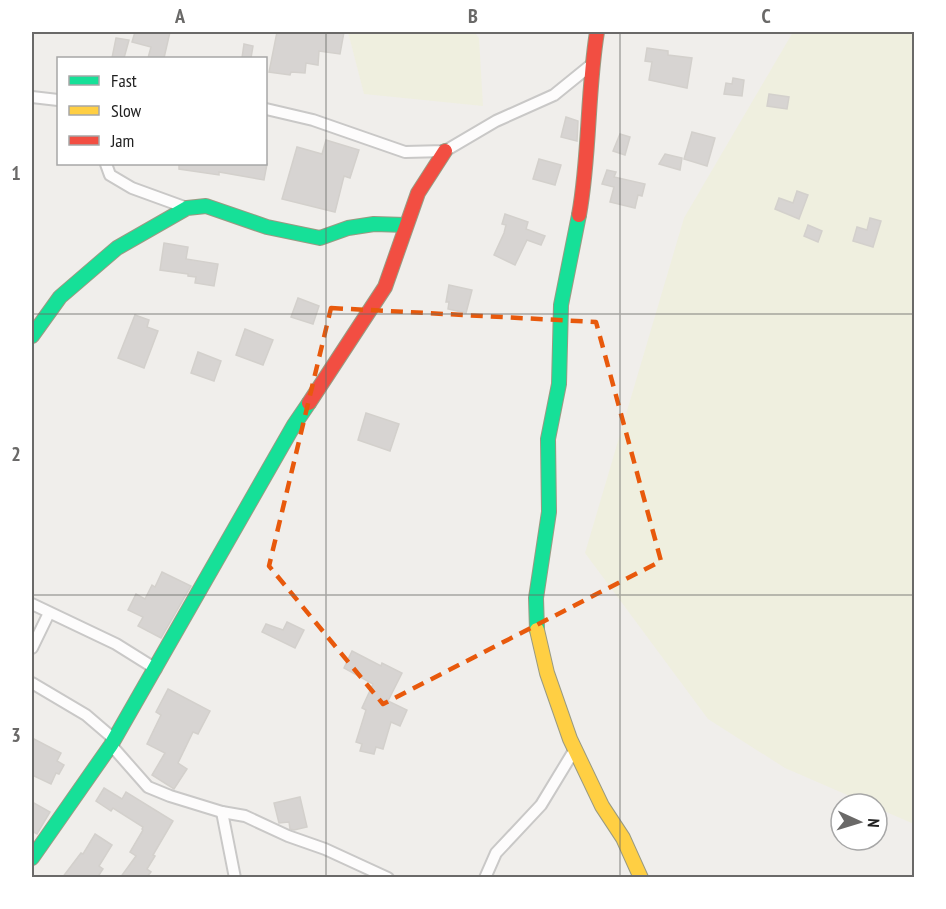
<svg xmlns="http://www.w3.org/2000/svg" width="946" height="909" font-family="'PT Sans Narrow',sans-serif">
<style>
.farmland{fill:#efefdf}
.building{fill:#d7d4d2;stroke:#d3d0cc;stroke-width:1.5}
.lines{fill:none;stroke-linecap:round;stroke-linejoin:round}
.street-casing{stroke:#c9c8c7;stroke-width:14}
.fast-casing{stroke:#999a82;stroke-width:16}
.slow-casing{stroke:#999a82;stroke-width:16}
.jam-casing{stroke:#999a82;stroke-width:16}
.street{stroke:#fdfcfc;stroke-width:10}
.fast{stroke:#16e098;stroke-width:14}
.slow{stroke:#ffcf43;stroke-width:14}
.jam{stroke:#f24e42;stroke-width:14}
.marked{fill:none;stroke:#e8590c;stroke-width:4.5;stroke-dasharray:12 8;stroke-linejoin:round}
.grid{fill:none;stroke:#6a6968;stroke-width:1.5;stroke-opacity:0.55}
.neatline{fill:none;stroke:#6a6968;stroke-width:2}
.grid-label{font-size:20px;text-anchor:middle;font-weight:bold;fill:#6a6968}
</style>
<rect width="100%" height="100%" fill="#f0eeeb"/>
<g class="farmland">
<path d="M 348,32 L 474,32 L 479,38 L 483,106 L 364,94 Z"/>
<path d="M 793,32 L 914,32 L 914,824 L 877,808 L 877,804 L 868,804 L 785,768 L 708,719 L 585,553 L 684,218 Z"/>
</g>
<g class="building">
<path d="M 135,32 L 170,32 L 164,58 L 148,58 L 151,47 L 132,42 Z"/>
<path d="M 277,32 L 344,32 L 340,54 L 319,51 L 318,65 L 306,63 L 305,73 L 291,72 L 290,75 L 269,72 Z"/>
<path d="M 116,38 L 129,40 L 124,58 L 112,58 Z"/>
<path d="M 244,44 L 253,46 L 251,58 L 242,58 Z"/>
<path d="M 647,48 L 668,51 L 668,55 L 692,58 L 687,88 L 649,80 L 652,62 L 645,61 Z"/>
<path d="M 733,78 L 744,80 L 742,96 L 724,94 L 726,83 L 732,84 Z"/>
<path d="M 769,94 L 789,97 L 787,109 L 767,106 Z"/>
<path d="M 566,117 L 578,121 L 577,141 L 561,137 Z"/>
<path d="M 692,132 L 715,138 L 707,166 L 684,159 Z"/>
<path d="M 620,134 L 630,137 L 625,155 L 613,151 Z"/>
<path d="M 326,140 L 359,150 L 350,178 L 344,176 L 335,212 L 282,199 L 297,147 L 322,154 Z"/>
<path d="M 665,154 L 682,158 L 680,170 L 659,164 Z"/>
<path d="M 539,159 L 561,165 L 555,185 L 533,179 Z"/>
<path d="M 179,164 L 267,164 L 264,180 L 219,172 L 219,175 L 179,169 Z"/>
<path d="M 607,170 L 616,172 L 614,177 L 645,184 L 642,196 L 638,195 L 635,208 L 610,202 L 614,187 L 602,184 Z"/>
<path d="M 797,191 L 808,195 L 799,219 L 775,209 L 779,198 L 793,203 Z"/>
<path d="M 505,214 L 528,222 L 526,229 L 545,236 L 541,245 L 527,240 L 515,265 L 494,255 L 504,233 L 506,225 L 502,224 Z"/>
<path d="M 870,218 L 881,221 L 873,247 L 853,241 L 857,227 L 867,230 Z"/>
<path d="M 808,225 L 822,231 L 818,242 L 804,236 Z"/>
<path d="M 164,243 L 188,247 L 186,259 L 218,264 L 214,286 L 195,283 L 196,277 L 188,276 L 188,274 L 160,270 Z"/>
<path d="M 449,285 L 472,290 L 466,313 L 448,309 L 449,302 L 446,302 Z"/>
<path d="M 298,298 L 319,306 L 313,324 L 291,317 Z"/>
<path d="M 135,315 L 149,320 L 147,327 L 158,331 L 144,368 L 118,358 Z"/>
<path d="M 245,329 L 273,340 L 263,365 L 236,355 Z"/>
<path d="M 198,352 L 221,361 L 214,381 L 191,373 Z"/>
<path d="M 366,413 L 399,424 L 390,451 L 358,440 Z"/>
<path d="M 162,572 L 191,586 L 161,638 L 138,626 L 143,617 L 128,610 L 136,594 L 145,599 L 152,585 L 155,587 Z"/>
<path d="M 287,622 L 304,630 L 295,648 L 262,632 L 266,624 L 283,630 Z"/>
<path d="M 352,651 L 381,666 L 382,663 L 402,673 L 388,701 L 407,710 L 400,726 L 391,722 L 383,749 L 376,747 L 374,754 L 360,751 L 362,744 L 356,742 L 366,710 L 362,708 L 373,684 L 344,668 Z"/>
<path d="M 168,689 L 210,711 L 198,734 L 193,732 L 178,763 L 187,769 L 174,789 L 152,775 L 165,753 L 147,744 L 161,715 L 156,712 Z"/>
<path d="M 32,738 L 61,753 L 57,761 L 64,765 L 59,774 L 56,773 L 51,784 L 32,775 Z"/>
<path d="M 104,788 L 122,799 L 126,792 L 173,821 L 153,855 L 155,856 L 147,869 L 151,872 L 146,878 L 120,878 L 136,856 L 130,852 L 143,830 L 142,829 L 143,827 L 113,808 L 111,811 L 96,801 Z"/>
<path d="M 300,797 L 307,827 L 294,830 L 290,829 L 289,822 L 279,823 L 274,803 Z"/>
<path d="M 32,802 L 50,812 L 37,834 L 32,831 Z"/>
<path d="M 95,834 L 112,845 L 99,866 L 103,869 L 97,878 L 62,878 L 81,853 L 83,854 Z"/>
</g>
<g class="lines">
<g class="street-casing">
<g id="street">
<path d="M 32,97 L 58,100"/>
<path d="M 266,109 L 313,120 L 405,152 L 445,151 L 496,121 L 554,95 L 591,65"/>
<path d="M 106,164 L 110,175 L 132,188 L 187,208"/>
<path d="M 32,604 L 116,644 L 156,669"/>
<path d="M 32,648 L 49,613"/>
<path d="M 32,683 L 86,715 L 114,739"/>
<path d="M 111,745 L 148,787 L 170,796 L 222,812 L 245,816 L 288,836 L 325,849 L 388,878"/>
<path d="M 222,812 L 235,878"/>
<path d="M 485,878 L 496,853 L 541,805 L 575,749"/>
</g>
</g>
<g class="fast-casing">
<g id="fast">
<path d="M 32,336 L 60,297 L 117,248 L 187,208 L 206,206 L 267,227 L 320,238 L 348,228 L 374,224 L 406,225"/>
<path d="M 537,630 L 536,598 L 549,512 L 548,439 L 559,384 L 561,305 L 579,215"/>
<path d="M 32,858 L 111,745 L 294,425 L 309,403"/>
</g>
</g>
<g class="slow-casing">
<path id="slow" d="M 537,630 L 547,673 L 570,739 L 602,806 L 623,838 L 641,878"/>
</g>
<g class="jam-casing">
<g id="jam">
<path d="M 579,215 C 590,155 587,93 597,32"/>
<path d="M 309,403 L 385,287 L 418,193 L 445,151"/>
</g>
</g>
<use href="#street" class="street"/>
<use href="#fast" class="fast"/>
<use href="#slow" class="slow"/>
<use href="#jam" class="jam"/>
</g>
<path class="marked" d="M 331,308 L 596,322 L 661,561 L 383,704 L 269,566 Z"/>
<path class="grid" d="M 326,32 L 326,878M 620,32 L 620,878M 32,314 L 914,314M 32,595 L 914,595"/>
<rect width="946" height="909" fill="none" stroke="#ffffff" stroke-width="66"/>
<rect x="57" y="57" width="210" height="108" fill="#ffffff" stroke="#a7a7a7" stroke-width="1.5"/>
<rect x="69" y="76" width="30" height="9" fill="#16e098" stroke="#a7a7a7" stroke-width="1.5"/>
<text x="111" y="87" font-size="18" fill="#222222">Fast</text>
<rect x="69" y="106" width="30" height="9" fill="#ffcf43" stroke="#a7a7a7" stroke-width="1.5"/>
<text x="111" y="117" font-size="18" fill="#222222">Slow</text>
<rect x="69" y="136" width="30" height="9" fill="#f24e42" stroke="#a7a7a7" stroke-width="1.5"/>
<text x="111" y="147" font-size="18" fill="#222222">Jam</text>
<g transform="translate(859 822) rotate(94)"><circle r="28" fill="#ffffff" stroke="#a7a7a7" stroke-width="1.5"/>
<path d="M0-4.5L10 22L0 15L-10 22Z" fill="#6a6968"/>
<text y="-9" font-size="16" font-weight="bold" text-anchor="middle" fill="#222222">N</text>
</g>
<rect x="33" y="33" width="880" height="843" class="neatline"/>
<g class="grid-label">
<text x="180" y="23">A</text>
<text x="473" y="23">B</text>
<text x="766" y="23">C</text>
<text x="16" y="180">1</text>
<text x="16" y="461">2</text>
<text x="16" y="742">3</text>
</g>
</svg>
